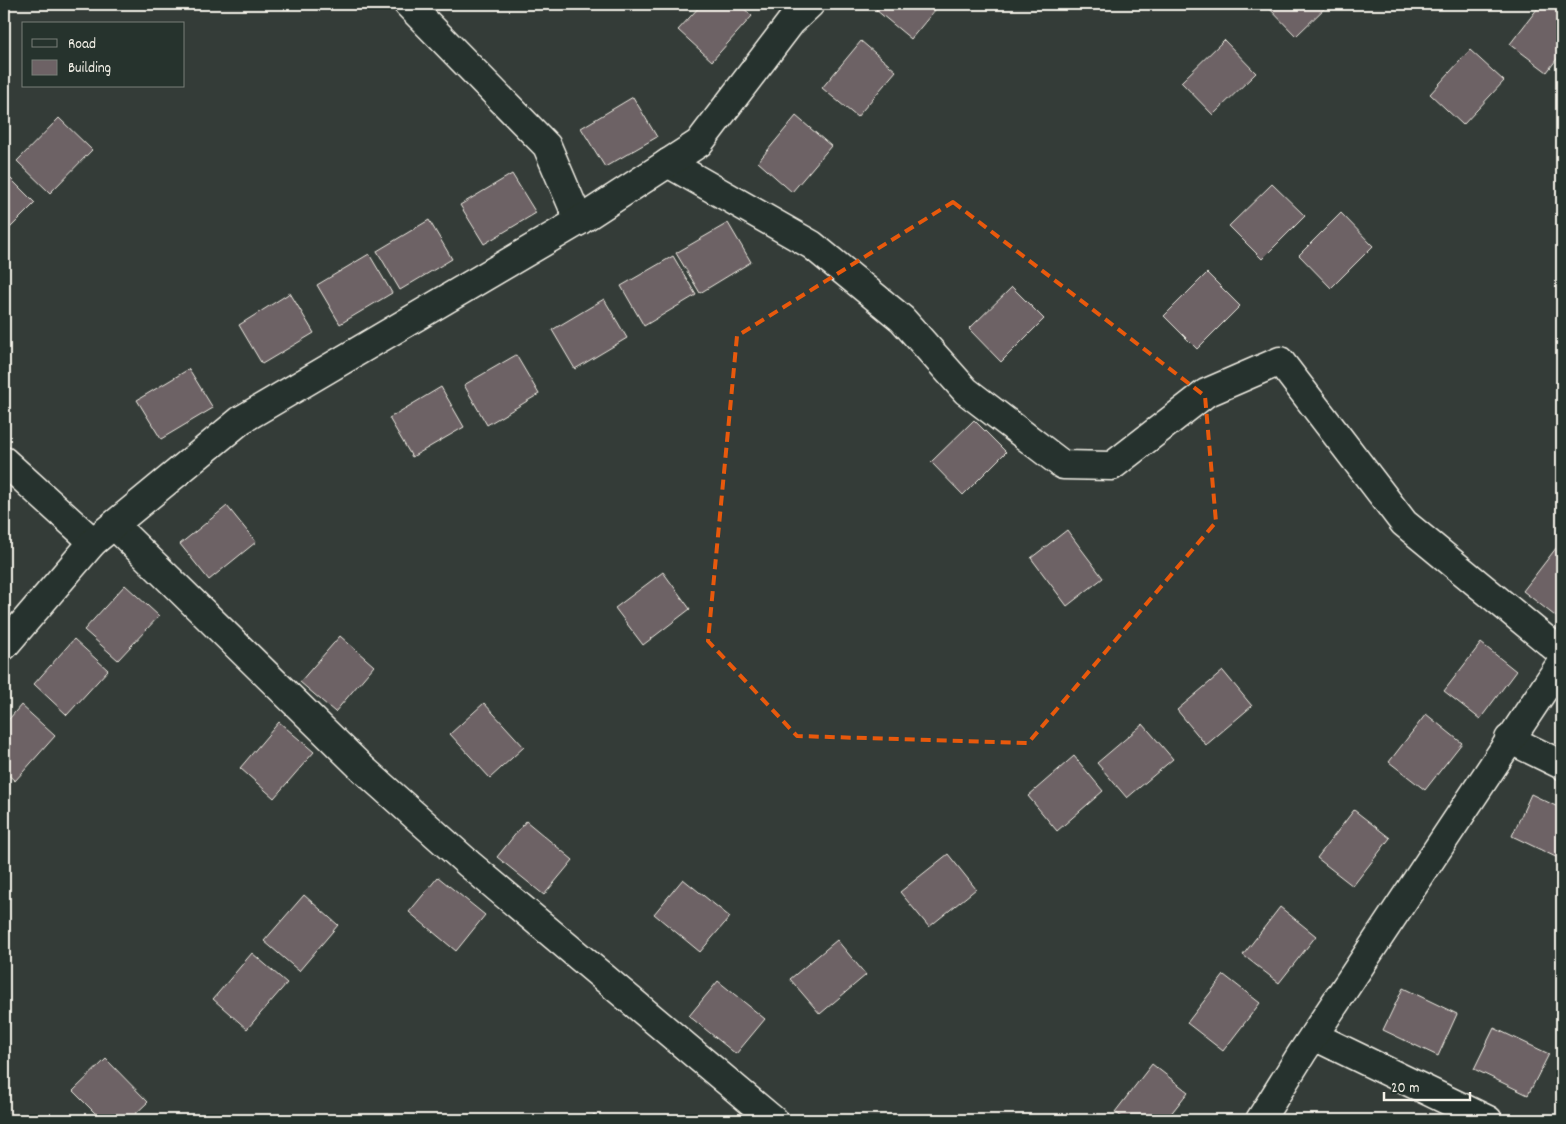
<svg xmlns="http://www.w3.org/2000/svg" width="1566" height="1124" font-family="Dekko,sans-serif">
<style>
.building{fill:#6d6265;stroke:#f4f1e8}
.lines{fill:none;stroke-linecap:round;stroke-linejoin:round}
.street-casing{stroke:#f4f1e8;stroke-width:31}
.street{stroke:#26332d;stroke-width:28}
.marked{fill:none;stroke:#e8590c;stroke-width:4;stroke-dasharray:10 6;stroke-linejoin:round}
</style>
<rect width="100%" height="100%" fill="#343c38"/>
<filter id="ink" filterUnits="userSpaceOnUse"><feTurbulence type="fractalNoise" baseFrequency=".02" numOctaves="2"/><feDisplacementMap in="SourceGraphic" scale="10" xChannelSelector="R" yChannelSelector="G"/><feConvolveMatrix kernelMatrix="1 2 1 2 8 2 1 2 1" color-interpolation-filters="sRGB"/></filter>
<g filter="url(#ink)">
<g class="building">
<path d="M 702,4 L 739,4 L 752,16 L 712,61 L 678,30 Z"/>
<path d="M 753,4 L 763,4 L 758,9 Z"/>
<path d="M 881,4 L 940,4 L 911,39 L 876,10 Z"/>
<path d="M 1265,4 L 1329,4 L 1296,36 Z"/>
<path d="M 1541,4 L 1557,4 L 1562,8 L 1562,52 L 1547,72 L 1510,44 Z"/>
<path d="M 1224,40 L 1256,73 L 1213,115 L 1181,82 Z"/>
<path d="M 861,41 L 896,71 L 857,117 L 822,88 Z"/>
<path d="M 1470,50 L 1504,81 L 1463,125 L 1430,94 Z"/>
<path d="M 633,97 L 657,137 L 605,167 L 581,128 Z"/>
<path d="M 796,116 L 831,146 L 792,192 L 758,162 Z"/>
<path d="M 59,118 L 92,150 L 50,193 L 17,161 Z"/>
<path d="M 4,172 L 35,203 L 4,234 Z"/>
<path d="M 512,174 L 536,213 L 484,244 L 460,205 Z"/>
<path d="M 1272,184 L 1305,216 L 1262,259 L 1229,226 Z"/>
<path d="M 1341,213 L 1373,246 L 1331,288 L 1299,255 Z"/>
<path d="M 429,220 L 452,259 L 400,290 L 377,251 Z"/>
<path d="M 728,223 L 751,262 L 700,293 L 676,253 Z"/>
<path d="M 369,254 L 392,293 L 340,324 L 317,285 Z"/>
<path d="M 673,256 L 696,295 L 644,326 L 621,286 Z"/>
<path d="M 1207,273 L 1240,306 L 1197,349 L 1164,316 Z"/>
<path d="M 1012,287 L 1044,319 L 1001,362 L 969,329 Z"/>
<path d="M 290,293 L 314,333 L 262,364 L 239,325 Z"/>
<path d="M 604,299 L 627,338 L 575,369 L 552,330 Z"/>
<path d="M 516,355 L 539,394 L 487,425 L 464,385 Z"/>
<path d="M 189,369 L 213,408 L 161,439 L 137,400 Z"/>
<path d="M 441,387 L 464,427 L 412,457 L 389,418 Z"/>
<path d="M 974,420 L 1006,452 L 963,495 L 931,462 Z"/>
<path d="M 227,506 L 256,542 L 209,580 L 180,544 Z"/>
<path d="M 1067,530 L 1103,578 L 1067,606 L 1031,558 Z"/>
<path d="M 1560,543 L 1562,545 L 1562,615 L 1559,619 L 1523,591 Z"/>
<path d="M 663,572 L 690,609 L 643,645 L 615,608 Z"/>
<path d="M 125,585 L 159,616 L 118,660 L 84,630 Z"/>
<path d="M 340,636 L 374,666 L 335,712 L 300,682 Z"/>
<path d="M 74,639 L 108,670 L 67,715 L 34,684 Z"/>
<path d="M 1481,643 L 1516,671 L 1480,719 L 1444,691 Z"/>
<path d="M 1223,671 L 1252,706 L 1206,745 L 1177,710 Z"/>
<path d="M 484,703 L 524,747 L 490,778 L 450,734 Z"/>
<path d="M 21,705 L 55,736 L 15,781 L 4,771 L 4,725 Z"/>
<path d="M 1426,714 L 1462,743 L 1425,790 L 1389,762 Z"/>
<path d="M 279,722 L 314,752 L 274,798 L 240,768 Z"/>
<path d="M 1143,724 L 1173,759 L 1127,798 L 1097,763 Z"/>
<path d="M 1074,756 L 1103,791 L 1057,831 L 1028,796 Z"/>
<path d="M 1531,794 L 1562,809 L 1562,860 L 1512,836 Z"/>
<path d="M 1354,810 L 1390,838 L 1353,886 L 1317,858 Z"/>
<path d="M 526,821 L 573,860 L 544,895 L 497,857 Z"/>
<path d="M 948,854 L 976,889 L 929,927 L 900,892 Z"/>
<path d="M 438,877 L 485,915 L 456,951 L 409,912 Z"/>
<path d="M 683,879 L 730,917 L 700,952 L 654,914 Z"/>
<path d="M 304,895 L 338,925 L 299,971 L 264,941 Z"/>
<path d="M 1280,907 L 1316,936 L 1279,983 L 1243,955 Z"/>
<path d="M 837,940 L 866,975 L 820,1014 L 790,979 Z"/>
<path d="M 252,953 L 287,983 L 247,1029 L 213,999 Z"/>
<path d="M 1224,975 L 1260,1003 L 1223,1051 L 1187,1023 Z"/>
<path d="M 718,981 L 765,1019 L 736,1054 L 689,1016 Z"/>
<path d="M 1403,988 L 1457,1014 L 1438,1056 L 1383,1030 Z"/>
<path d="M 1494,1028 L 1549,1054 L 1528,1095 L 1474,1069 Z"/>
<path d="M 106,1059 L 148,1102 L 129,1120 L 102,1120 L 73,1091 Z"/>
<path d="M 1152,1064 L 1188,1092 L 1166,1120 L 1126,1120 L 1115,1112 Z"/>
<path d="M 594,1114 L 600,1120 L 588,1120 Z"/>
</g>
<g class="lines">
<g class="street-casing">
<g id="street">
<path d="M 408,4 L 547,146 L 579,221"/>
<path d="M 668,163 L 812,245 L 902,319 L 966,391 L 1063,465 L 1112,466 L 1206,393 L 1280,361 L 1404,523 L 1562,653"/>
<path d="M 4,461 L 93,542"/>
<path d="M 114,525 L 363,769 L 469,864 L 773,1120"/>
<path d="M 4,646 L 93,542 L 241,420 L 579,221 L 699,143 L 791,22 L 810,4"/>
<path d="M 1509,739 L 1562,765"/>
<path d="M 1314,1036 L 1488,1120"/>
<path d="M 1260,1120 L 1302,1053 L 1562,662"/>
</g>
</g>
<use href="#street" class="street"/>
</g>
</g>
<path class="marked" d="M 953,202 L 1205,396 L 1216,522 L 1028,743 L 797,736 L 708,641 L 737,336 Z"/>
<rect width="1566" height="1124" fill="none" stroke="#26332d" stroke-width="20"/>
<rect x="10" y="10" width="1546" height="1104" fill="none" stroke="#f4f1e8" stroke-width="2" filter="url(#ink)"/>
<rect x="22" y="22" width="162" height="65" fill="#26332d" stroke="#787f78"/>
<rect x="32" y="39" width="25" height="8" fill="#26332d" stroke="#787f78"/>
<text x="68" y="48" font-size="15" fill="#f4f1e8">Road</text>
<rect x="32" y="60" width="25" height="15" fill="#6d6265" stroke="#787f78"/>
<text x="68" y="72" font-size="15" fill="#f4f1e8">Building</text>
<path d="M1384 1092v8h86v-8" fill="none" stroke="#f4f1e8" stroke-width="2.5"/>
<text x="1391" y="1092" font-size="15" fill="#f4f1e8" stroke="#26332d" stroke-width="4" paint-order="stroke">20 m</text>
</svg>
